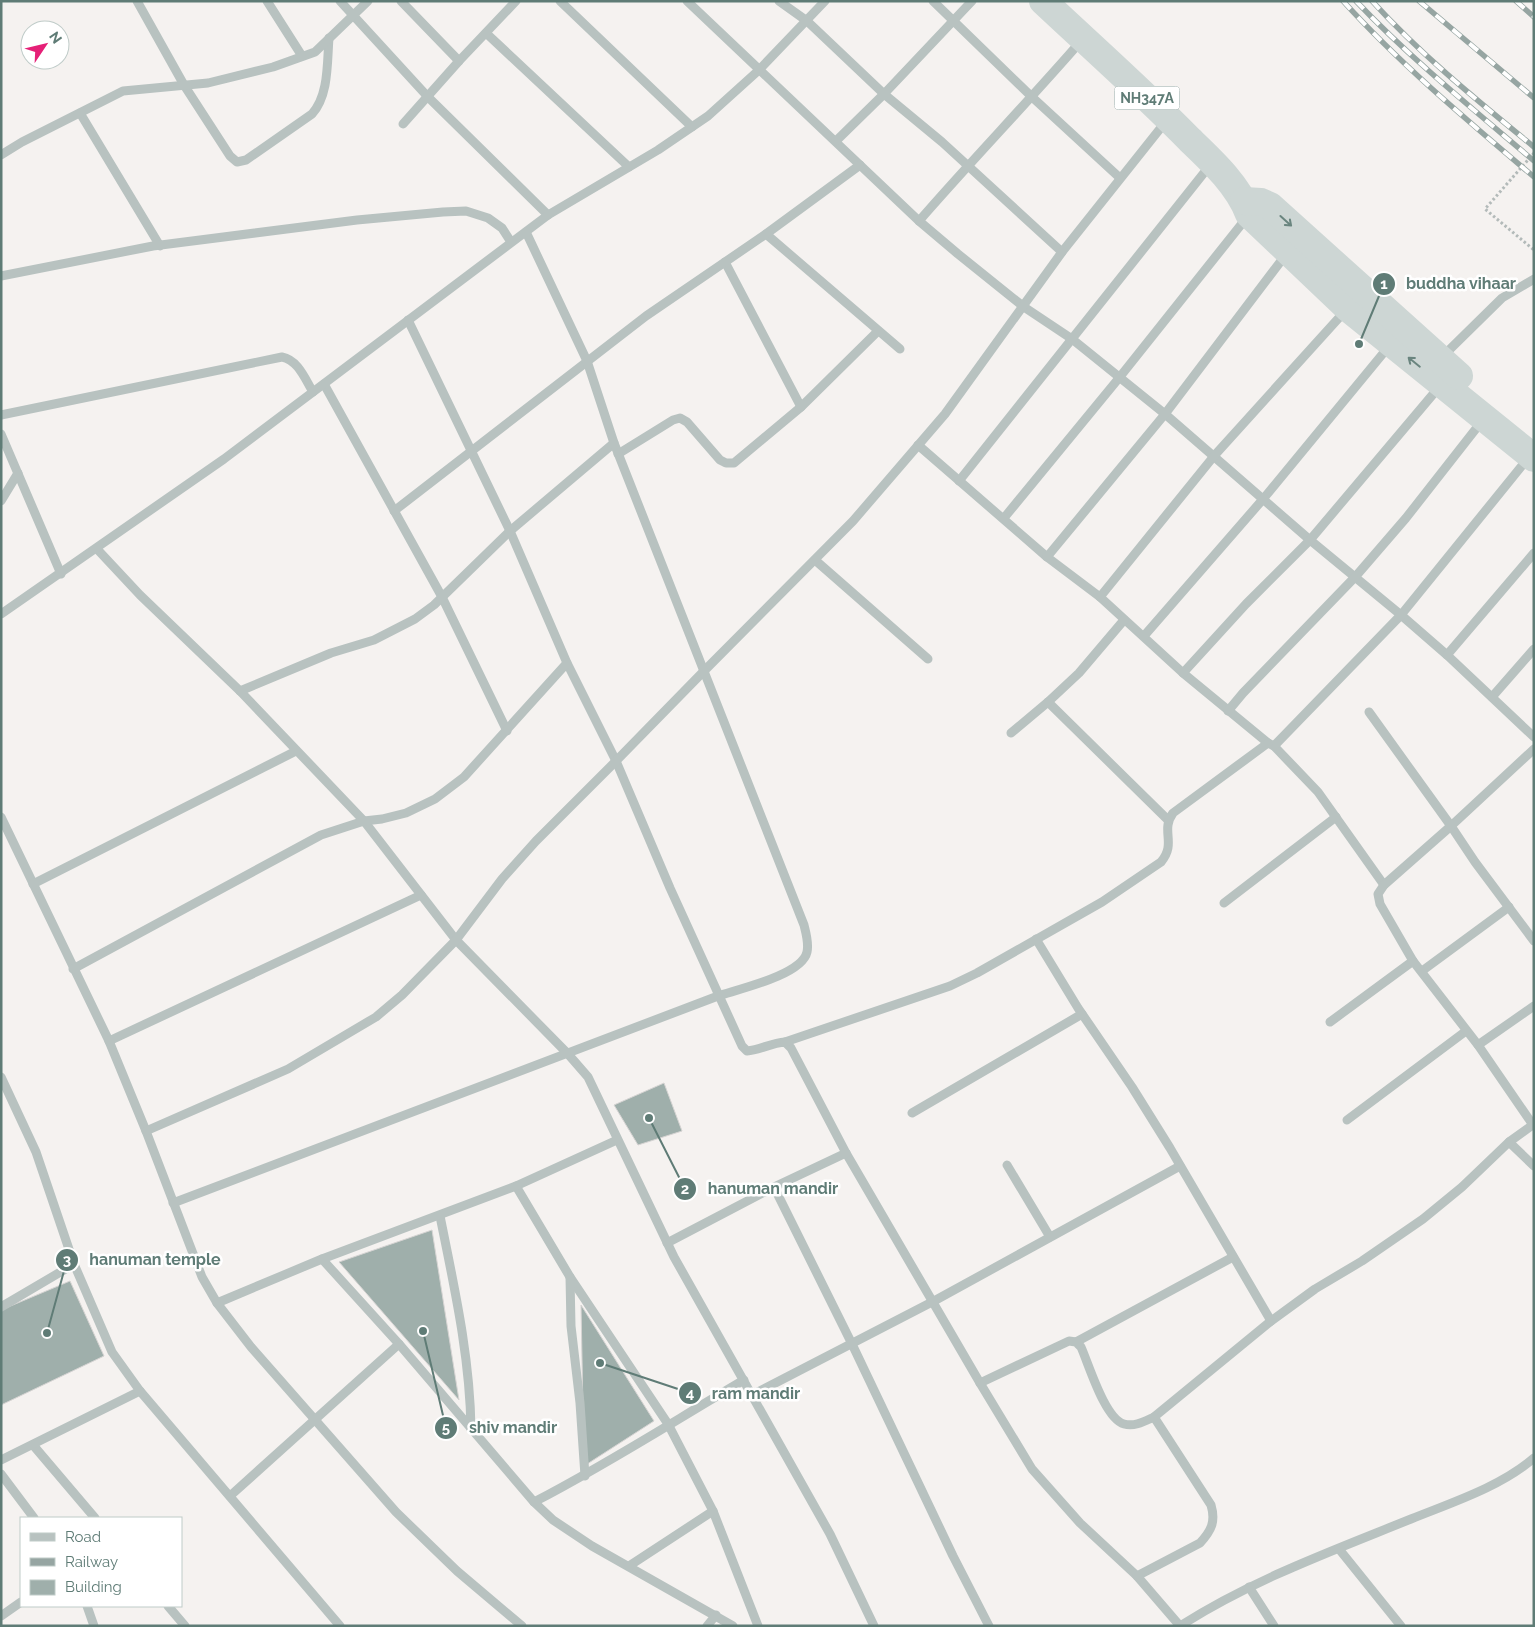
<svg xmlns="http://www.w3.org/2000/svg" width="1535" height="1627" font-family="Raleway,sans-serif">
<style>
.building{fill:#9fafab;stroke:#d6d4d3}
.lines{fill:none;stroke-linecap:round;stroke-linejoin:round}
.path{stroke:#b3bab9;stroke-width:3;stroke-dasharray:2.5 2.5;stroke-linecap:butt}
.minor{stroke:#b8c2c0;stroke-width:9}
.highway{stroke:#cdd6d4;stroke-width:28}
.rail-casing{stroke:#96a5a2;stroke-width:5.5}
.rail{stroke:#fff;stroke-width:4;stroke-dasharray:11;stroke-linecap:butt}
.oneway{stroke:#6a857f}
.labels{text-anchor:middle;stroke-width:5;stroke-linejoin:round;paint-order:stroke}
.shield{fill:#fff;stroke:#8fa39f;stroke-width:1}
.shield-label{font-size:14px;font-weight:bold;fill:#5f7c76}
.leader{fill:none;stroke:#5f7c76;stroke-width:2}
.callout-dot{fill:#5f7c76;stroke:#fff;stroke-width:2}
.mark-label{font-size:15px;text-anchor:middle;font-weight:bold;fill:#fff}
.callout-label{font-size:16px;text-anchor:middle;font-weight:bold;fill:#5f7c76;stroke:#fff;stroke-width:5;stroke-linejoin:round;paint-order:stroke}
</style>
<rect width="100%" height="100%" fill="#f5f2f0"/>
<g class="building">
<path d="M 664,1083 L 682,1131 L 638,1145 L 614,1105 Z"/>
<path d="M 432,1230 L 459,1400 L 339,1262 Z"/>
<path d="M 70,1281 L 104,1356 L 1,1405 L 1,1310 Z"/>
<path d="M 581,1305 L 654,1421 L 584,1466 Z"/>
</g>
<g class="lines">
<path class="path" d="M 1534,153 L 1485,209 L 1534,250"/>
<g class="minor">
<path d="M 137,1 L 184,85 L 230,156 L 237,162 L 246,160 L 312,114 C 329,95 327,63 329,38"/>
<path d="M 267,1 L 302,56"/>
<path d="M 340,1 L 428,97 L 548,215"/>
<path d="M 401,1 L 459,61"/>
<path d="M 560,1 L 692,127"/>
<path d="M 687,1 L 919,221 L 958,254 L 1024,307 L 1072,339 L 1165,414 L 1310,540 L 1401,615 L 1447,655 L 1534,737"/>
<path d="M 779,1 L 807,21 L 884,94 L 942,142 L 1062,252"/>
<path d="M 933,1 L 1032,97 L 1120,178"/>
<path d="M 486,33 L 629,167"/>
<path d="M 80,113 L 160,246"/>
<path d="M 403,124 L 459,61 L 516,1"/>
<path d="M 836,141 L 884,94 L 972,1"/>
<path d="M 1,155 L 22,142 L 123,91 L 208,83 L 273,67 L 315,52 L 368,1"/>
<path d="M 919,221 C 972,160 1028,102 1081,41"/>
<path d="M 766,234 L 900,349"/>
<path d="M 725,262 L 801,407"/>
<path d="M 1,276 L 153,246 L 357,220 L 443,212 L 466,211 L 488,218 L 502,228 L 511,242"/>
<path d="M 408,320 L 510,531 L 567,663 L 616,761 L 670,888 L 742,1046 L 747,1051 C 760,1050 771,1043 785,1042 L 791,1048 L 846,1153 L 980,1383 L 1032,1469 L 1080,1523 L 1137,1576 L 1180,1626"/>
<path d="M 1442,357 L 1502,298 L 1534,279"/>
<path d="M 324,384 L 442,597 L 507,731"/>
<path d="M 1,415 L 282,357 C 298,360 305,379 313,392"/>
<path d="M 1,434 L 61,574"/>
<path d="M 918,445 L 1047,557 L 1100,597 L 1183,673 L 1268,743 L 1274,746 L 1318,792 L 1384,885"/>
<path d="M 618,454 L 673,420 L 680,418 L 687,422 L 720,460 L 726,463 L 734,463 L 801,407 L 878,331"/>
<path d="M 959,481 L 1211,164"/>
<path d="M 1,501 L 18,473"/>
<path d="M 394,511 L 646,316 L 766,234 L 860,165"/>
<path d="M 1004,518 L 1119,378 L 1248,216"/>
<path d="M 97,549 L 140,595 L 240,691 L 364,821 L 456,940 L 568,1054 L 588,1077 L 674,1257 L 830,1534 L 874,1626"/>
<path d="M 1047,557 L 1165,414 L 1287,253"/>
<path d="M 815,560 L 928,659"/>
<path d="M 1100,597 L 1214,456 L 1346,310"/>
<path d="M 1,614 L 224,459 L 548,215 L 658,150 L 708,116 L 759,70 L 825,1"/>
<path d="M 1144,636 L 1264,498 L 1390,345"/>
<path d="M 1447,655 L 1534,553"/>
<path d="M 1183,673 L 1246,604 L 1310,540 L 1440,386"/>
<path d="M 240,691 L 331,653 L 374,640 L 415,619 L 434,605 L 510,531 L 614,443"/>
<path d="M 1492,697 L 1534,649"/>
<path d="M 1048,702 L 1168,820"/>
<path d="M 1228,711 L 1243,693 L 1356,576 L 1406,518 L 1482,421"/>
<path d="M 1369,712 L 1451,826 L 1475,862 L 1534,941"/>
<path d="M 1011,733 L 1048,702 L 1079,673 L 1124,620"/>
<path d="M 1274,746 L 1401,615 L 1529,457"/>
<path d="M 1,817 L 109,1041 L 146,1131 L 202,1277 L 217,1303 L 251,1347 L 396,1512 L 457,1571 L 522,1626"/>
<path d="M 33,884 L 296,751"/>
<path d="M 1224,903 L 1336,817"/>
<path d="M 1036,939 L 1078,1008 L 1132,1087 L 1170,1148 L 1271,1321"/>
<path d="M 73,969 L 321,835 L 364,821 L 382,819 L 406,813 L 435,799 L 464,777 L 567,663"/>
<path d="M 1422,971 L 1509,907"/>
<path d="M 1330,1022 L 1413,961"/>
<path d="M 109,1041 L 421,895"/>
<path d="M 785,1042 L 950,986 L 977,973 L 1102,902 L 1161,862 C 1177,843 1160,831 1173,813 L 1268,743"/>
<path d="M 1478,1045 L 1534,1006"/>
<path d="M 1,1077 L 36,1152 L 74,1264 L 112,1352 L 140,1391 L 340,1626"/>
<path d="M 912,1113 L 1082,1014"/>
<path d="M 1347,1120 L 1466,1031"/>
<path d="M 1533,1125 L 1478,1045 L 1413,961 L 1380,904 L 1378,894 L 1384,885 L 1451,826 L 1534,749"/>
<path d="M 146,1131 L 288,1069 L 376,1017 L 402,995 L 456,940 L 502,879 L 536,841 L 616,761 L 704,671 L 853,521 L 945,414 L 1062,252 L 1167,120"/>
<path d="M 1509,1142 L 1534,1166"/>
<path d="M 1007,1165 L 1050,1237"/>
<path d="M 516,1186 L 570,1277 L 668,1424 L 713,1511 L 758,1626"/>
<path d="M 774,1187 L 852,1344 L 953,1556 L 989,1626"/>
<path d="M 173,1203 L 718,996 C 739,989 802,975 807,952 C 809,943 806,933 804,925 L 614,443 L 587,361 L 526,232"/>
<path d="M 440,1216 C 454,1286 470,1356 471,1429"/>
<path d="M 667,1243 L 774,1187 L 846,1153"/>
<path d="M 322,1259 L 399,1344 L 534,1502 L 553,1520 L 592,1546 L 733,1626"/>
<path d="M 570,1277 L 571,1326 L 580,1403 L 585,1476"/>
<path d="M 217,1303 L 322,1259 L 516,1186 L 617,1140"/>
<path d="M 1,1307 L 74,1264"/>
<path d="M 1076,1342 L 1233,1257"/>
<path d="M 980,1383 L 1069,1341 L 1076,1342 L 1081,1347 C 1089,1365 1105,1419 1124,1424 C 1135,1427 1145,1421 1154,1417 L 1271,1321 L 1315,1289 L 1362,1261 L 1423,1219 L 1462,1187 L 1509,1142 L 1534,1124"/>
<path d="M 752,1395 L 934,1301 L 1180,1166"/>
<path d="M 33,1445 L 95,1518"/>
<path d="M 1,1460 L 140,1391"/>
<path d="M 1,1474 L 34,1518"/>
<path d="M 230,1496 L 399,1344"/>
<path d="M 534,1502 C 606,1465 674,1421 744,1380"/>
<path d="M 1339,1549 L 1401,1626"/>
<path d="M 629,1566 L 713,1511"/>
<path d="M 1137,1576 L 1200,1543 C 1211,1531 1216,1522 1211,1505 L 1154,1417"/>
<path d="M 1249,1587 L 1274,1626"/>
<path d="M 87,1606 L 94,1626"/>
<path d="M 168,1606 L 185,1626"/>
<path d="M 1,1616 L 21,1602"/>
<path d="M 707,1626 L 716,1615"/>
<path d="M 1180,1626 C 1252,1580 1332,1551 1411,1519 C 1453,1502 1500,1487 1534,1458"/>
</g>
<g class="highway">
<path d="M 1043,1 C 1092,47 1143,92 1190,140 C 1212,161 1238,185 1249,214 L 1348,308 L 1534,458"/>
<path d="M 1244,201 L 1261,202 L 1270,206 L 1459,376"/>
</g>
<g class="rail-casing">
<g id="rail">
<path d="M 1343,1 C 1401,65 1468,121 1534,177"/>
<path d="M 1356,1 C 1411,59 1473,109 1534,161"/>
<path d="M 1372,1 C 1421,55 1478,101 1534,147"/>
<path d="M 1419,1 L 1534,98"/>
<path d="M 1516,1 L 1534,17"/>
</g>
</g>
<use href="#rail" class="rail"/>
</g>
<defs><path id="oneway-shaft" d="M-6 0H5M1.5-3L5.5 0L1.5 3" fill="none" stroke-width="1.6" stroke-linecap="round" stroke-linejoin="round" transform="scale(1.25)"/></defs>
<g class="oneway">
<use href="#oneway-shaft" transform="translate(1286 221) rotate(42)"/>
<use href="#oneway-shaft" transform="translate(1414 362) rotate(-141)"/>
</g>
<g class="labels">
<rect class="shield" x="1114.5" y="86.5" width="65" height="23" rx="4"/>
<g class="shield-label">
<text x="1147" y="103">NH347A</text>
</g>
</g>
<path class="leader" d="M1359 344L1384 284M649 1118L685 1189M47 1333L67 1260M600 1363L690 1393M423 1331L446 1428"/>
<g class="callout-dot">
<circle cx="1359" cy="344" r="5"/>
<circle cx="649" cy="1118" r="5"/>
<circle cx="47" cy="1333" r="5"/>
<circle cx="600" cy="1363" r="5"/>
<circle cx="423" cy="1331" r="5"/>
<circle cx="1384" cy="284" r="12"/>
<circle cx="685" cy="1189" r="12"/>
<circle cx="67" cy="1260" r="12"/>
<circle cx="690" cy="1393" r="12"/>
<circle cx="446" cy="1428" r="12"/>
</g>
<g class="mark-label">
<text x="1384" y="289">1</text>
<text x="685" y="1194">2</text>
<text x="67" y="1265">3</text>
<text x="690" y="1398">4</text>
<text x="446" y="1433">5</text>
</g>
<g class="callout-label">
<text x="1461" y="289">buddha vihaar</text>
<text x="773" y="1194">hanuman mandir</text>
<text x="155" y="1265">hanuman temple</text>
<text x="756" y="1399">ram mandir</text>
<text x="513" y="1433">shiv mandir</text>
</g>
<rect width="1535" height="1627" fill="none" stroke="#5f7c76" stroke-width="5"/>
<rect x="20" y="1517" width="162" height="90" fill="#ffffff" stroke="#bfcbc8"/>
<rect x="30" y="1533" width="25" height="8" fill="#b8c2c0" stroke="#bfcbc8"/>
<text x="65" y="1542" font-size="15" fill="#5f7c76">Road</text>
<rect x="30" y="1558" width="25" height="8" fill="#96a5a2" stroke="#bfcbc8"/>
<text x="65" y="1567" font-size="15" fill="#5f7c76">Railway</text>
<rect x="30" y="1580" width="25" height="15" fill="#9fafab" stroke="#bfcbc8"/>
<text x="65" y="1592" font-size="15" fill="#5f7c76">Building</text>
<g transform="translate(45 45) rotate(55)"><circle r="24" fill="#ffffff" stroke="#bfcbc8"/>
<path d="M0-4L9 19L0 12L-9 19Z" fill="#e52077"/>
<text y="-8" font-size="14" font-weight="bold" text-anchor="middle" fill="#5f7c76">N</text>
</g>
</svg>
